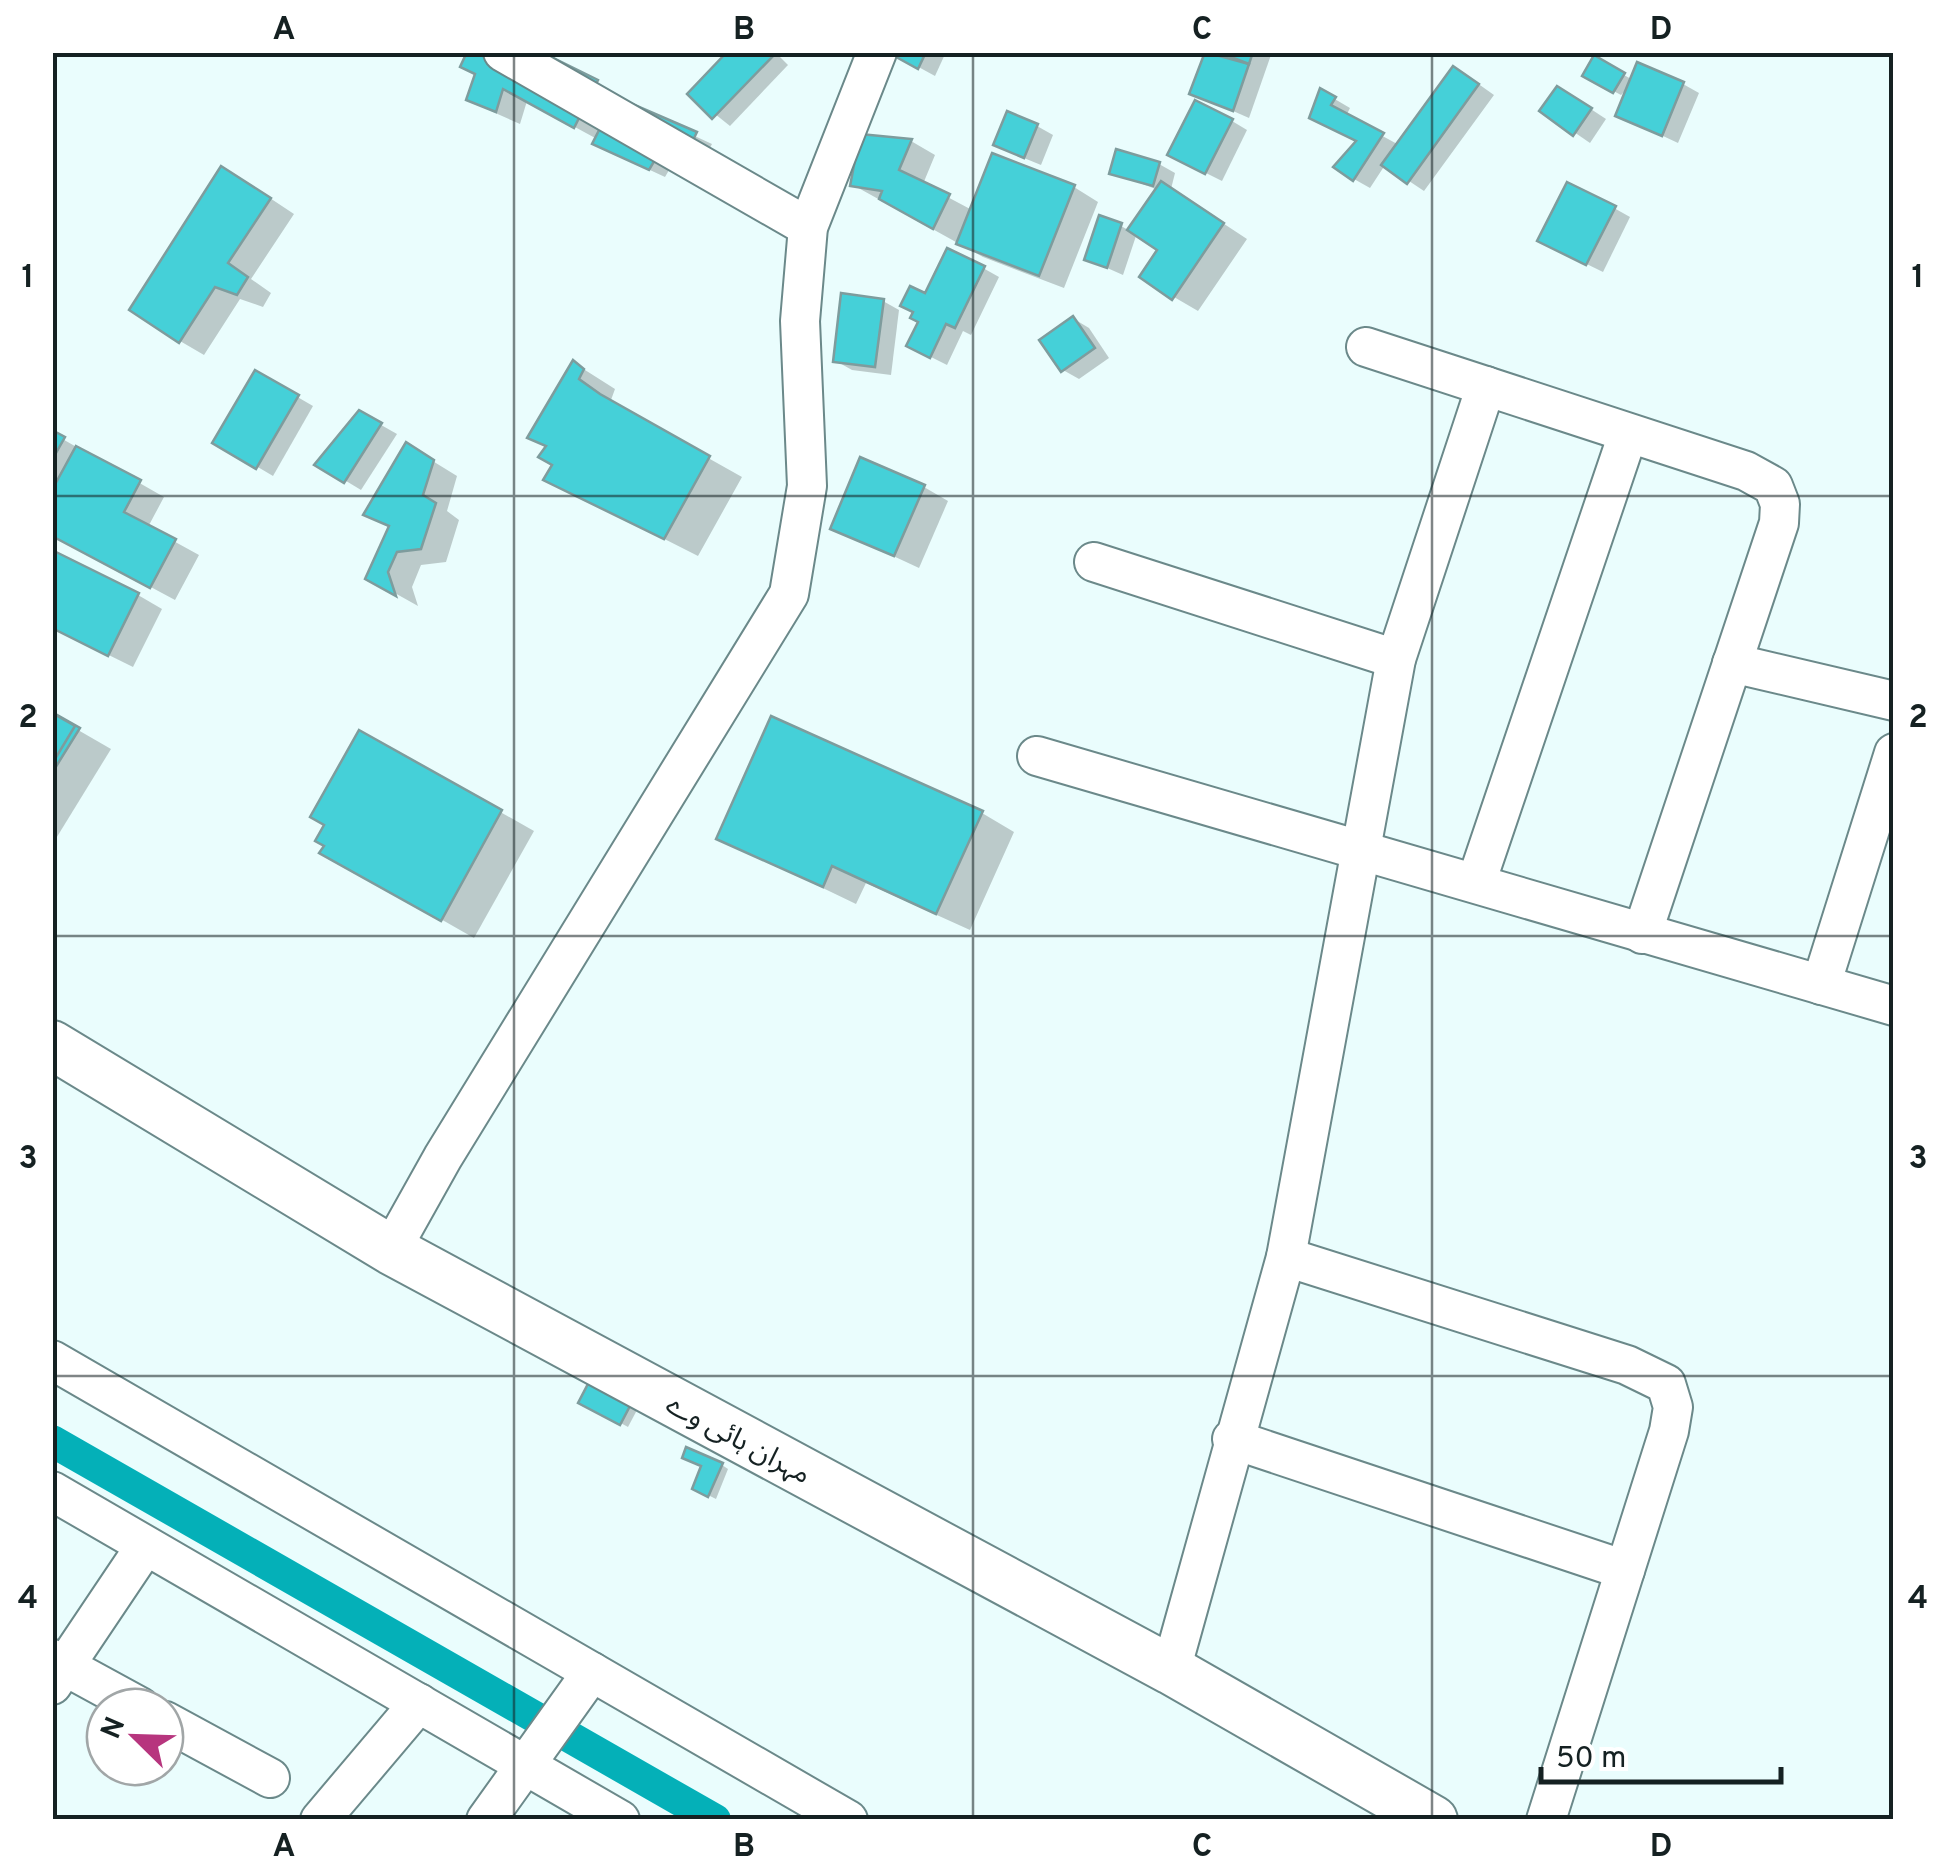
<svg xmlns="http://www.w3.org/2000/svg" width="1946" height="1872" font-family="Overpass,'Noto Sans Arabic',sans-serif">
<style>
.shadow{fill:#0003}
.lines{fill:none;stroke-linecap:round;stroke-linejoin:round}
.canal{stroke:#04b0b8;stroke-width:32}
.building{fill:#45d0d8;stroke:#7e9c9d;stroke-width:2.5}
.minor-casing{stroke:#6b898a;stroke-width:42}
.major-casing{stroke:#6b898a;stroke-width:52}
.minor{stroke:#fff;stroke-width:38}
.major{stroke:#fff;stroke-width:48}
.grid{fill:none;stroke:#152122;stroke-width:2.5;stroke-opacity:0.55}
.labels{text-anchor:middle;stroke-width:8;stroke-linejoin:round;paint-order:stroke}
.street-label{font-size:28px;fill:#152122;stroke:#fff}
.neatline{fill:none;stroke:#152122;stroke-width:4}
.grid-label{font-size:32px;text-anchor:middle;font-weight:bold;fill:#152122}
</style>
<rect width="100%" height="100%" fill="#eafdfd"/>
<g class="shadow">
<path d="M 730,52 L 775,52 L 788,65 L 730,126 L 690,94 Z"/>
<path d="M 891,52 L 946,52 L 935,76 Z"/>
<path d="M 1207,52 L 1272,52 L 1249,118 L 1192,93 Z"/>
<path d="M 1595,59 L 1633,80 L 1683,84 L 1699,93 L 1678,143 L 1618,115 L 1630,86 L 1621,95 L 1585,76 Z"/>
<path d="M 478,74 L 596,82 L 621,96 L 619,101 L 712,144 L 696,174 L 672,165 L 665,177 L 611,152 L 597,139 L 527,101 L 520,124 L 493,112 L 469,98 Z"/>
<path d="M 1470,78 L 1494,95 L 1424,191 L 1385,165 L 1370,188 L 1354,179 L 1359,142 L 1327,126 L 1321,91 L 1350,108 L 1346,116 L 1399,145 Z"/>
<path d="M 1574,98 L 1606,119 L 1590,143 L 1542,110 Z"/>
<path d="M 1232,121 L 1247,130 L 1222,181 L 1186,163 Z"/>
<path d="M 1037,126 L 1053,135 L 1041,165 L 1012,153 Z"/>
<path d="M 911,141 L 935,155 L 923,184 L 972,210 L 1074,187 L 1098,202 L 1064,288 L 983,257 L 853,185 Z"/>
<path d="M 1159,164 L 1175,173 L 1171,189 L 1247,239 L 1198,311 L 1174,297 L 1160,249 L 1137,233 L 1123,275 L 1087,259 L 1121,226 L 1130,231 L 1158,190 L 1112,172 Z"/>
<path d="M 247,183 L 294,214 L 251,279 L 271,293 L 263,307 L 240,299 L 204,355 L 180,341 Z"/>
<path d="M 1614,208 L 1630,217 L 1603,272 L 1556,249 Z"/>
<path d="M 983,268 L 999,277 L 971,335 L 963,331 L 947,365 L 925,354 L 916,312 L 926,297 Z"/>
<path d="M 883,301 L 899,310 L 891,375 L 852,370 L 836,361 Z"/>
<path d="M 1074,319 L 1089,328 L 1109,358 L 1079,379 L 1063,370 Z"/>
<path d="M 574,363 L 615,389 L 611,400 L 628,413 L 742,477 L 698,556 L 546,479 L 556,464 L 548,447 L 531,437 Z"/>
<path d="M 256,373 L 313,406 L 273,476 L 216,442 Z"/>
<path d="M 360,413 L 397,434 L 361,490 L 318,464 Z"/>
<path d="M 52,433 L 164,497 L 148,527 L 199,555 L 175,600 L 52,534 Z"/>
<path d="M 431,460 L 457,476 L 447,511 L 459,520 L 446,562 L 421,565 L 412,587 L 418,606 L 368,578 L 391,528 L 367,514 Z"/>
<path d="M 924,487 L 948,501 L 919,568 L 833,528 Z"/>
<path d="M 138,595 L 162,609 L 133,667 L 52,627 Z"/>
<path d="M 52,715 L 111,749 L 52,845 Z"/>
<path d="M 360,733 L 534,831 L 474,938 L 323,852 Z"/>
<path d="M 982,813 L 1014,832 L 970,930 L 866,883 L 856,904 L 719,838 Z"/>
<path d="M 590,1385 L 637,1410 L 628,1427 L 582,1402 Z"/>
<path d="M 722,1465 L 728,1469 L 716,1499 L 702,1492 L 704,1466 Z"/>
</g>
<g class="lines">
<path class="canal" d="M 52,1441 L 715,1820"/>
</g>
<g class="building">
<path d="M 467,52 L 541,52 L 598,80 L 574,128 L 503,89 L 496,112 L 466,100 L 475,74 L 460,67 Z"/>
<path d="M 727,52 L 774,55 L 712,119 L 687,94 Z"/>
<path d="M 887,52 L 926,52 L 918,69 Z"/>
<path d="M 1205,52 L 1249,64 L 1233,111 L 1189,94 Z"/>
<path d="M 1218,52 L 1253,52 L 1249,64 Z"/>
<path d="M 1594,55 L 1625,73 L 1613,93 L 1582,76 Z"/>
<path d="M 1637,62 L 1684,82 L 1662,136 L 1615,116 Z"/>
<path d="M 1453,66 L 1479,84 L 1407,184 L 1381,165 Z"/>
<path d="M 1557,86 L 1592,108 L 1573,136 L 1539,111 Z"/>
<path d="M 1320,88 L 1336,97 L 1331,105 L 1384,133 L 1353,181 L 1333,167 L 1356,141 L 1309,118 Z"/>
<path d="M 616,97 L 697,132 L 680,167 L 656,158 L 649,170 L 592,144 Z"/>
<path d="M 1195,100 L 1233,119 L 1205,174 L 1167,155 Z"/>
<path d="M 1007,111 L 1038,124 L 1024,158 L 993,145 Z"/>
<path d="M 860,134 L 912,139 L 899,170 L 950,194 L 933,229 L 879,199 L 882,191 L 850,186 Z"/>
<path d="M 1116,149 L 1160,162 L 1153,186 L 1109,174 Z"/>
<path d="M 992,153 L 1075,185 L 1039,276 L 956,244 Z"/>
<path d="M 221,166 L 271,198 L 228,263 L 248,277 L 237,295 L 215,287 L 179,343 L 129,310 Z"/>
<path d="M 1161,181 L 1224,223 L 1172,300 L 1139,277 L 1157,250 L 1127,230 Z"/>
<path d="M 1567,182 L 1616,206 L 1586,265 L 1537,241 Z"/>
<path d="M 1099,215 L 1122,223 L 1107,268 L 1084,260 Z"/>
<path d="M 947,248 L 985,266 L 955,328 L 946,324 L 930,358 L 906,346 L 918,322 L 910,318 L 913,312 L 900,306 L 910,286 L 925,293 Z"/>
<path d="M 841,293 L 884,299 L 875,367 L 833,362 Z"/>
<path d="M 1073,316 L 1095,348 L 1061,372 L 1039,340 Z"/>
<path d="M 573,360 L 584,369 L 579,379 L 600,394 L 710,456 L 664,539 L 543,480 L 552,465 L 538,457 L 546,446 L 527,438 Z"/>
<path d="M 255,370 L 299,395 L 256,469 L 212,443 Z"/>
<path d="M 359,410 L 382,423 L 344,483 L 314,465 Z"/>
<path d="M 52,430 L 65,437 L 52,460 Z"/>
<path d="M 406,442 L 434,460 L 423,495 L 436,503 L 421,549 L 397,552 L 388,572 L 396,596 L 365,579 L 389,526 L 363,515 Z"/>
<path d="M 76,446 L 141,480 L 124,512 L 176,539 L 150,588 L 52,536 L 52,490 Z"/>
<path d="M 860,457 L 925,485 L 894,556 L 830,529 Z"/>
<path d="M 52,550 L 139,593 L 108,656 L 52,628 Z"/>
<path d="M 52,712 L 80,728 L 52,773 Z"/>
<path d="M 52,713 L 75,726 L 52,764 Z"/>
<path d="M 771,716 L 983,811 L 936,914 L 832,866 L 823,887 L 716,839 Z"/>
<path d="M 359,730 L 502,810 L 441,921 L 319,853 L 324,846 L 315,841 L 324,825 L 310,817 Z"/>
<path d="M 589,1382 L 631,1404 L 620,1425 L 578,1403 Z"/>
<path d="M 686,1447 L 723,1463 L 708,1497 L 692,1489 L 701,1466 L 682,1458 Z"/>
</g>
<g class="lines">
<g class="minor-casing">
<g id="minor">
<path d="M 503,52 L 808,227"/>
<path d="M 1366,347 L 1746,471 L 1773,486 L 1780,504 L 1779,523 L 1642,934"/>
<path d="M 1094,562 L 1396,659"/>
<path d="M 1732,663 L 1894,701"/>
<path d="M 1037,756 L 1894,1006"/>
<path d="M 1476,883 L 1628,434"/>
<path d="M 1821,985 L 1894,753"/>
<path d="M 391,1250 L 443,1157 L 789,594 L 807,486 L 800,321 L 808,227 L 877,52"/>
<path d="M 1286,1257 L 1627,1365 L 1666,1384 L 1673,1407 L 1669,1431 L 1546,1820"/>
<path d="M 52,1360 L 848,1820"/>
<path d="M 1232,1439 L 1625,1570"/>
<path d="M 52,1491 L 620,1820"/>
<path d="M 52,1659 L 140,1707"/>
<path d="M 1171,1670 L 1286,1257 L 1396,659 L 1486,386"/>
<path d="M 52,1685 L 144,1548"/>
<path d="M 165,1721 L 270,1778"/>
<path d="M 320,1820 L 419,1703"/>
<path d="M 486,1820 L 592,1672"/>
</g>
</g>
<g class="major-casing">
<path id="major" d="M 52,1045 L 391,1250 L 1171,1670 L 1433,1820"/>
</g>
<use href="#minor" class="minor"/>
<use href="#major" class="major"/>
</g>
<path class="grid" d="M 514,52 L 514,1820M 973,52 L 973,1820M 1432,52 L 1432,1820M 52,496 L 1894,496M 52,936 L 1894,936M 52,1376 L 1894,1376"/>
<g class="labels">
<g class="street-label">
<text transform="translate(739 1438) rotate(28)" y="10">مہران ہائی وے</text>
</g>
</g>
<rect width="1946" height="1872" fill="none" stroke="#ffffff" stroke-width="110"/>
<g transform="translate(135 1737) rotate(293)"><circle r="48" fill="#ffffff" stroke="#a1a6a7" stroke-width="2.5"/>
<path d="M0-8L18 38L0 25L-18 38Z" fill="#b7357e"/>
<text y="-15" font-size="28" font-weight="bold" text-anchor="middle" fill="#152122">N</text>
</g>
<path d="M1541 1767v15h240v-15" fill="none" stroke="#152122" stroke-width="5"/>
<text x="1556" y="1767" font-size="30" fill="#152122" stroke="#ffffff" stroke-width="8" paint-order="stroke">50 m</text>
<rect x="55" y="55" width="1836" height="1762" class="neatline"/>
<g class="grid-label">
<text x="284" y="39">A</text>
<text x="744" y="39">B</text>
<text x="1202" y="39">C</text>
<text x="1661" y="39">D</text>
<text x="28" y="287">1</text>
<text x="1918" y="287">1</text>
<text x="28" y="727">2</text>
<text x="1918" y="727">2</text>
<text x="28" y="1168">3</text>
<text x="1918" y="1168">3</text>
<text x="28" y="1608">4</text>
<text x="1918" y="1608">4</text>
<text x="284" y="1856">A</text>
<text x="744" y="1856">B</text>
<text x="1202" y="1856">C</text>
<text x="1661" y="1856">D</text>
</g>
</svg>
